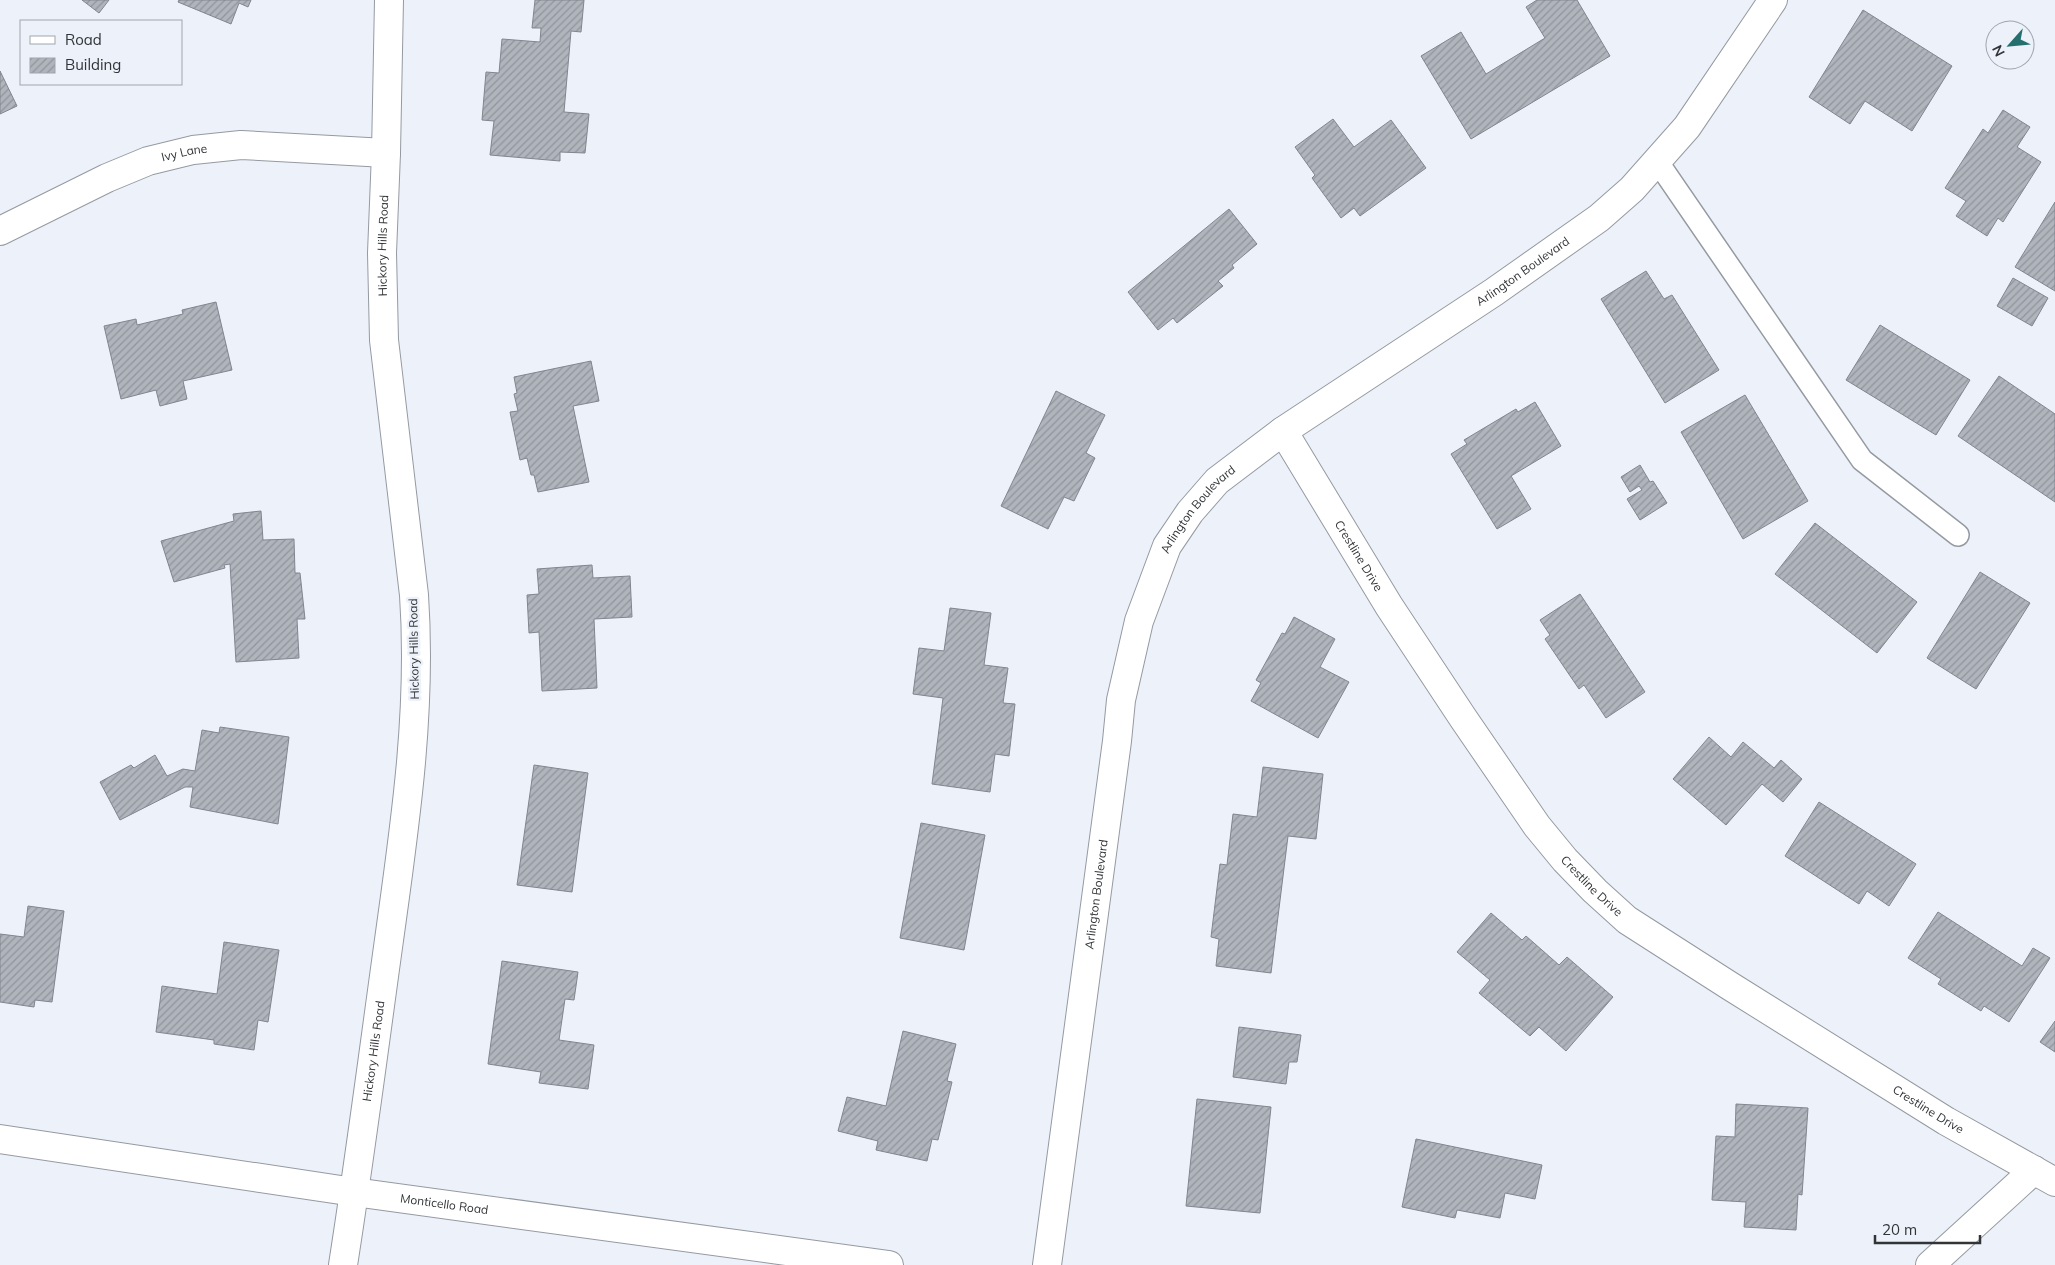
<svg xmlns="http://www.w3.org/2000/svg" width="2055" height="1265" font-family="Mulish,sans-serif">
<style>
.building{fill:url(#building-hatch);stroke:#81868e}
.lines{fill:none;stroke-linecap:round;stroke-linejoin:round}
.service-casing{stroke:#959aa2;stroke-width:24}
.minor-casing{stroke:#959aa2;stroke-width:30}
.service{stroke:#fff;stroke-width:21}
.minor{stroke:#fff;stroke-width:28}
.labels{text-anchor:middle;stroke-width:5;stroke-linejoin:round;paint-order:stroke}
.street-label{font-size:12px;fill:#323437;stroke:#ecf1fa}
</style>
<defs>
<pattern id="building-hatch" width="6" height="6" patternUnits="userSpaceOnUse" patternTransform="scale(1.25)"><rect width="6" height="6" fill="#b0b5bd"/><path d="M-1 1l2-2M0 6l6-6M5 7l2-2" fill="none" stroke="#90949a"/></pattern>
</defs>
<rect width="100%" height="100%" fill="#ecf1fa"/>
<g class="building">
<path d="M 82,0 L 109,0 L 99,13 Z"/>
<path d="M 179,0 L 251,0 L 248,7 L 239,3 L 231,24 L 178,2 Z"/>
<path d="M 535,0 L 584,0 L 581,32 L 571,31 L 564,112 L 589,114 L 585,153 L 560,152 L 560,161 L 490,155 L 494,121 L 482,120 L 486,72 L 499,73 L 502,39 L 540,42 L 541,28 L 532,28 Z"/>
<path d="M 1537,0 L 1577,0 L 1610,56 L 1471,139 L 1421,56 L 1461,32 L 1486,74 L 1545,38 L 1526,7 Z"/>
<path d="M 1863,10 L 1952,66 L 1912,131 L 1865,101 L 1850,124 L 1809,97 Z"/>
<path d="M 0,71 L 17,106 L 0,114 Z"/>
<path d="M 2003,110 L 2030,127 L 2017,147 L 2041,162 L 2003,222 L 1998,218 L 1987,236 L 1956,216 L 1966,201 L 1945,188 L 1983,129 L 1988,133 Z"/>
<path d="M 1333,119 L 1354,147 L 1391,120 L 1426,168 L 1360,216 L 1354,208 L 1341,218 L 1312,178 L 1315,175 L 1295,147 Z"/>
<path d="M 2055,202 L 2055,291 L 2015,267 Z"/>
<path d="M 1229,209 L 1257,244 L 1232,265 L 1234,268 L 1218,281 L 1223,286 L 1177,323 L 1173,318 L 1158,330 L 1128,292 Z"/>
<path d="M 1646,271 L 1664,299 L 1672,295 L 1719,370 L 1665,403 L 1601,299 Z"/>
<path d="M 2013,278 L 2048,298 L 2032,326 L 1997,306 Z"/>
<path d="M 216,302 L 232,370 L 183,381 L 187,399 L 160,406 L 156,390 L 121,399 L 104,326 L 136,319 L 137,325 L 183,314 L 182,310 Z"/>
<path d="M 1880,325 L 1970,380 L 1936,435 L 1846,380 Z"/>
<path d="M 591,361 L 599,401 L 573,406 L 589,482 L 538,492 L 534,475 L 531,475 L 527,458 L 520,460 L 510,412 L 518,411 L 514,394 L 517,393 L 514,377 Z"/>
<path d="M 1999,376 L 2055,414 L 2055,502 L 1958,436 Z"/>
<path d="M 1056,391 L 1105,415 L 1086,453 L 1095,458 L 1074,501 L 1064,497 L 1048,529 L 1001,506 Z"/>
<path d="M 1745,395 L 1808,501 L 1743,539 L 1681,432 Z"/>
<path d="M 1535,402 L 1561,446 L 1511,476 L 1531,509 L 1497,529 L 1451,454 L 1467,444 L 1464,440 L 1516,409 L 1518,412 Z"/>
<path d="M 1640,465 L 1650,482 L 1653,481 L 1667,503 L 1640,520 L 1627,499 L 1642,490 L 1639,486 L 1630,492 L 1621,477 Z"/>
<path d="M 261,511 L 263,540 L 294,539 L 295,573 L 300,573 L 305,619 L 297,619 L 299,658 L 236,662 L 230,564 L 224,565 L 225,568 L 174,582 L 161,541 L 234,521 L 233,514 Z"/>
<path d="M 1815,523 L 1917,602 L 1877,653 L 1775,574 Z"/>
<path d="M 592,565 L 593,578 L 630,576 L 632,617 L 594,619 L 597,688 L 542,691 L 539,632 L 529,633 L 527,595 L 539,594 L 537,569 Z"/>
<path d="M 1980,572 L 2030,603 L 1976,689 L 1927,658 Z"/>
<path d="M 1580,594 L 1645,692 L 1606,718 L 1584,685 L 1579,689 L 1545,639 L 1550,635 L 1540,620 Z"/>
<path d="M 950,608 L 991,613 L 984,665 L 1008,668 L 1003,703 L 1015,704 L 1009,756 L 995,754 L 990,792 L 932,784 L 943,698 L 913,694 L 919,648 L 944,651 Z"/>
<path d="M 1294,617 L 1335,639 L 1320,667 L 1349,682 L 1318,738 L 1251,701 L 1261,683 L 1256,680 L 1282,633 L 1285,634 Z"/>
<path d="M 220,727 L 289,737 L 278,824 L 190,807 L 193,787 L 185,787 L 120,820 L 100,782 L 131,765 L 134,768 L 155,755 L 167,776 L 183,769 L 195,771 L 202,730 L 219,733 Z"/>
<path d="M 1709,737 L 1731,757 L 1743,742 L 1774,768 L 1781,760 L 1802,779 L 1783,802 L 1762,784 L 1726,825 L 1673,779 Z"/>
<path d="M 534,765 L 588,773 L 572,892 L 517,885 Z"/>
<path d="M 1263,767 L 1323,774 L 1316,839 L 1288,836 L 1271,973 L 1216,966 L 1219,939 L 1211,937 L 1220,864 L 1227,865 L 1233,814 L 1257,817 Z"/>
<path d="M 1819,802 L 1916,864 L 1889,906 L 1867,891 L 1859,904 L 1785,856 Z"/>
<path d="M 921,823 L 985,835 L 964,950 L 900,938 Z"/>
<path d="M 28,906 L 64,911 L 52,1002 L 35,1000 L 34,1007 L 0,1002 L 0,934 L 24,937 Z"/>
<path d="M 1938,912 L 2022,966 L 2033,948 L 2050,958 L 2009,1022 L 1984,1006 L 1981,1011 L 1938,984 L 1941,979 L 1908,958 Z"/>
<path d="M 1491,913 L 1522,940 L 1526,936 L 1559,965 L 1567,957 L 1613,997 L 1566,1051 L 1539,1027 L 1530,1036 L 1479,993 L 1490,980 L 1457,952 Z"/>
<path d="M 224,942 L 279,950 L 268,1022 L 258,1020 L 254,1050 L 214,1044 L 214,1040 L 156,1032 L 162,986 L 217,994 Z"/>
<path d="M 502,961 L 578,972 L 574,1000 L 565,999 L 559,1040 L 594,1045 L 588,1089 L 539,1083 L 541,1072 L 488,1064 Z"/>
<path d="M 2055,1021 L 2055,1052 L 2040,1042 Z"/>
<path d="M 1239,1027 L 1301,1035 L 1297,1062 L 1289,1062 L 1286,1084 L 1233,1077 Z"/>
<path d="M 903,1031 L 956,1044 L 947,1081 L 952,1082 L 938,1140 L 932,1139 L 927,1161 L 876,1150 L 878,1141 L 838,1131 L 847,1097 L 886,1106 Z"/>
<path d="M 1197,1099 L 1271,1107 L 1260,1213 L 1186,1206 Z"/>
<path d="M 1736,1104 L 1808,1108 L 1802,1195 L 1798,1194 L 1796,1230 L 1744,1227 L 1746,1202 L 1712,1200 L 1716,1136 L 1735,1137 Z"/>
<path d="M 1416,1139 L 1542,1165 L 1535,1199 L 1505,1193 L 1500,1218 L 1457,1210 L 1455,1218 L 1402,1207 Z"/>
</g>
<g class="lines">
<g class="service-casing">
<path id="service" d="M 1657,161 L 1862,460 L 1958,535"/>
</g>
<g class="minor-casing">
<g id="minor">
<path id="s1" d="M 0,231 L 107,178 L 148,161 L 193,150 L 241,145 L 386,153"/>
<path id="s2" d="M 1283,431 L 1389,606 L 1463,718 L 1537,826 L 1565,860 L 1595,891 L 1627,920 L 1730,986 L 1946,1121 L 2055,1182"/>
<path id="s3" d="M 0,1139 L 354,1192 L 889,1265"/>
<path id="s4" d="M 343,1265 C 360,1157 374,1048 389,940 C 405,825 422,711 414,595 L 384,340 L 382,253 L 386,153 L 389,0"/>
<path id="s5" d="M 1047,1265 L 1117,741 L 1121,700 L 1139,621 L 1167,546 L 1190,512 L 1217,481 L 1283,431 L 1494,292 L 1599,218 L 1632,189 L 1687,127 L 1773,0"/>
<path d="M 1930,1265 L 2034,1170"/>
</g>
</g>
<use href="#service" class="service"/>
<use href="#minor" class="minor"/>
</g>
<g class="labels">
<g class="street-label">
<text dy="4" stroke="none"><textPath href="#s1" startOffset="201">Ivy Lane</textPath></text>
<text dy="4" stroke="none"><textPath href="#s4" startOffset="1026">Hickory Hills Road</textPath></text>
<text dy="4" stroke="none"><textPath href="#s5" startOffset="1184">Arlington Boulevard</textPath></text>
<text dy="4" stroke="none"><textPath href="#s5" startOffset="779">Arlington Boulevard</textPath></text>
<text dy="4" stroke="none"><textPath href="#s2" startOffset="146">Crestline Drive</textPath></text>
<text transform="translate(414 649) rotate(-91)" y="4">Hickory Hills Road</text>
<text dy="4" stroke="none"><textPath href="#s2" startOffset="551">Crestline Drive</textPath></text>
<text dy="4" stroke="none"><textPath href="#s5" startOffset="374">Arlington Boulevard</textPath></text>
<text dy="4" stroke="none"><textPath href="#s4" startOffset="216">Hickory Hills Road</textPath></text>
<text dy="4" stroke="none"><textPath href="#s2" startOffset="956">Crestline Drive</textPath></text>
<text dy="4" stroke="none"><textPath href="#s3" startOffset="449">Monticello Road</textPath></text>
</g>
</g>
<rect x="20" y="20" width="162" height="65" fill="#ecf1fa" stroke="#a2a5ac"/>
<rect x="30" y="36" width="25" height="8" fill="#ffffff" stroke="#a2a5ac"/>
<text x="65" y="45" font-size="15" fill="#323437">Road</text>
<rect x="30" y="58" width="25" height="15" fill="url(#building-hatch)" stroke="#a2a5ac"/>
<text x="65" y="70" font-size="15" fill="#323437">Building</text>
<g transform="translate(2010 45) rotate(243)"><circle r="24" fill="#ecf1fa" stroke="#a2a5ac"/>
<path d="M0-4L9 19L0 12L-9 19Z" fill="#25706e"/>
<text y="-8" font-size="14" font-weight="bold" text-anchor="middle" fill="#323437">N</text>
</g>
<path d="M1875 1235v8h105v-8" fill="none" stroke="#323437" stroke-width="2.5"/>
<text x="1882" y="1235" font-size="15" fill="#323437" stroke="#ecf1fa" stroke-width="4" paint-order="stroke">20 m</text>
</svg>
